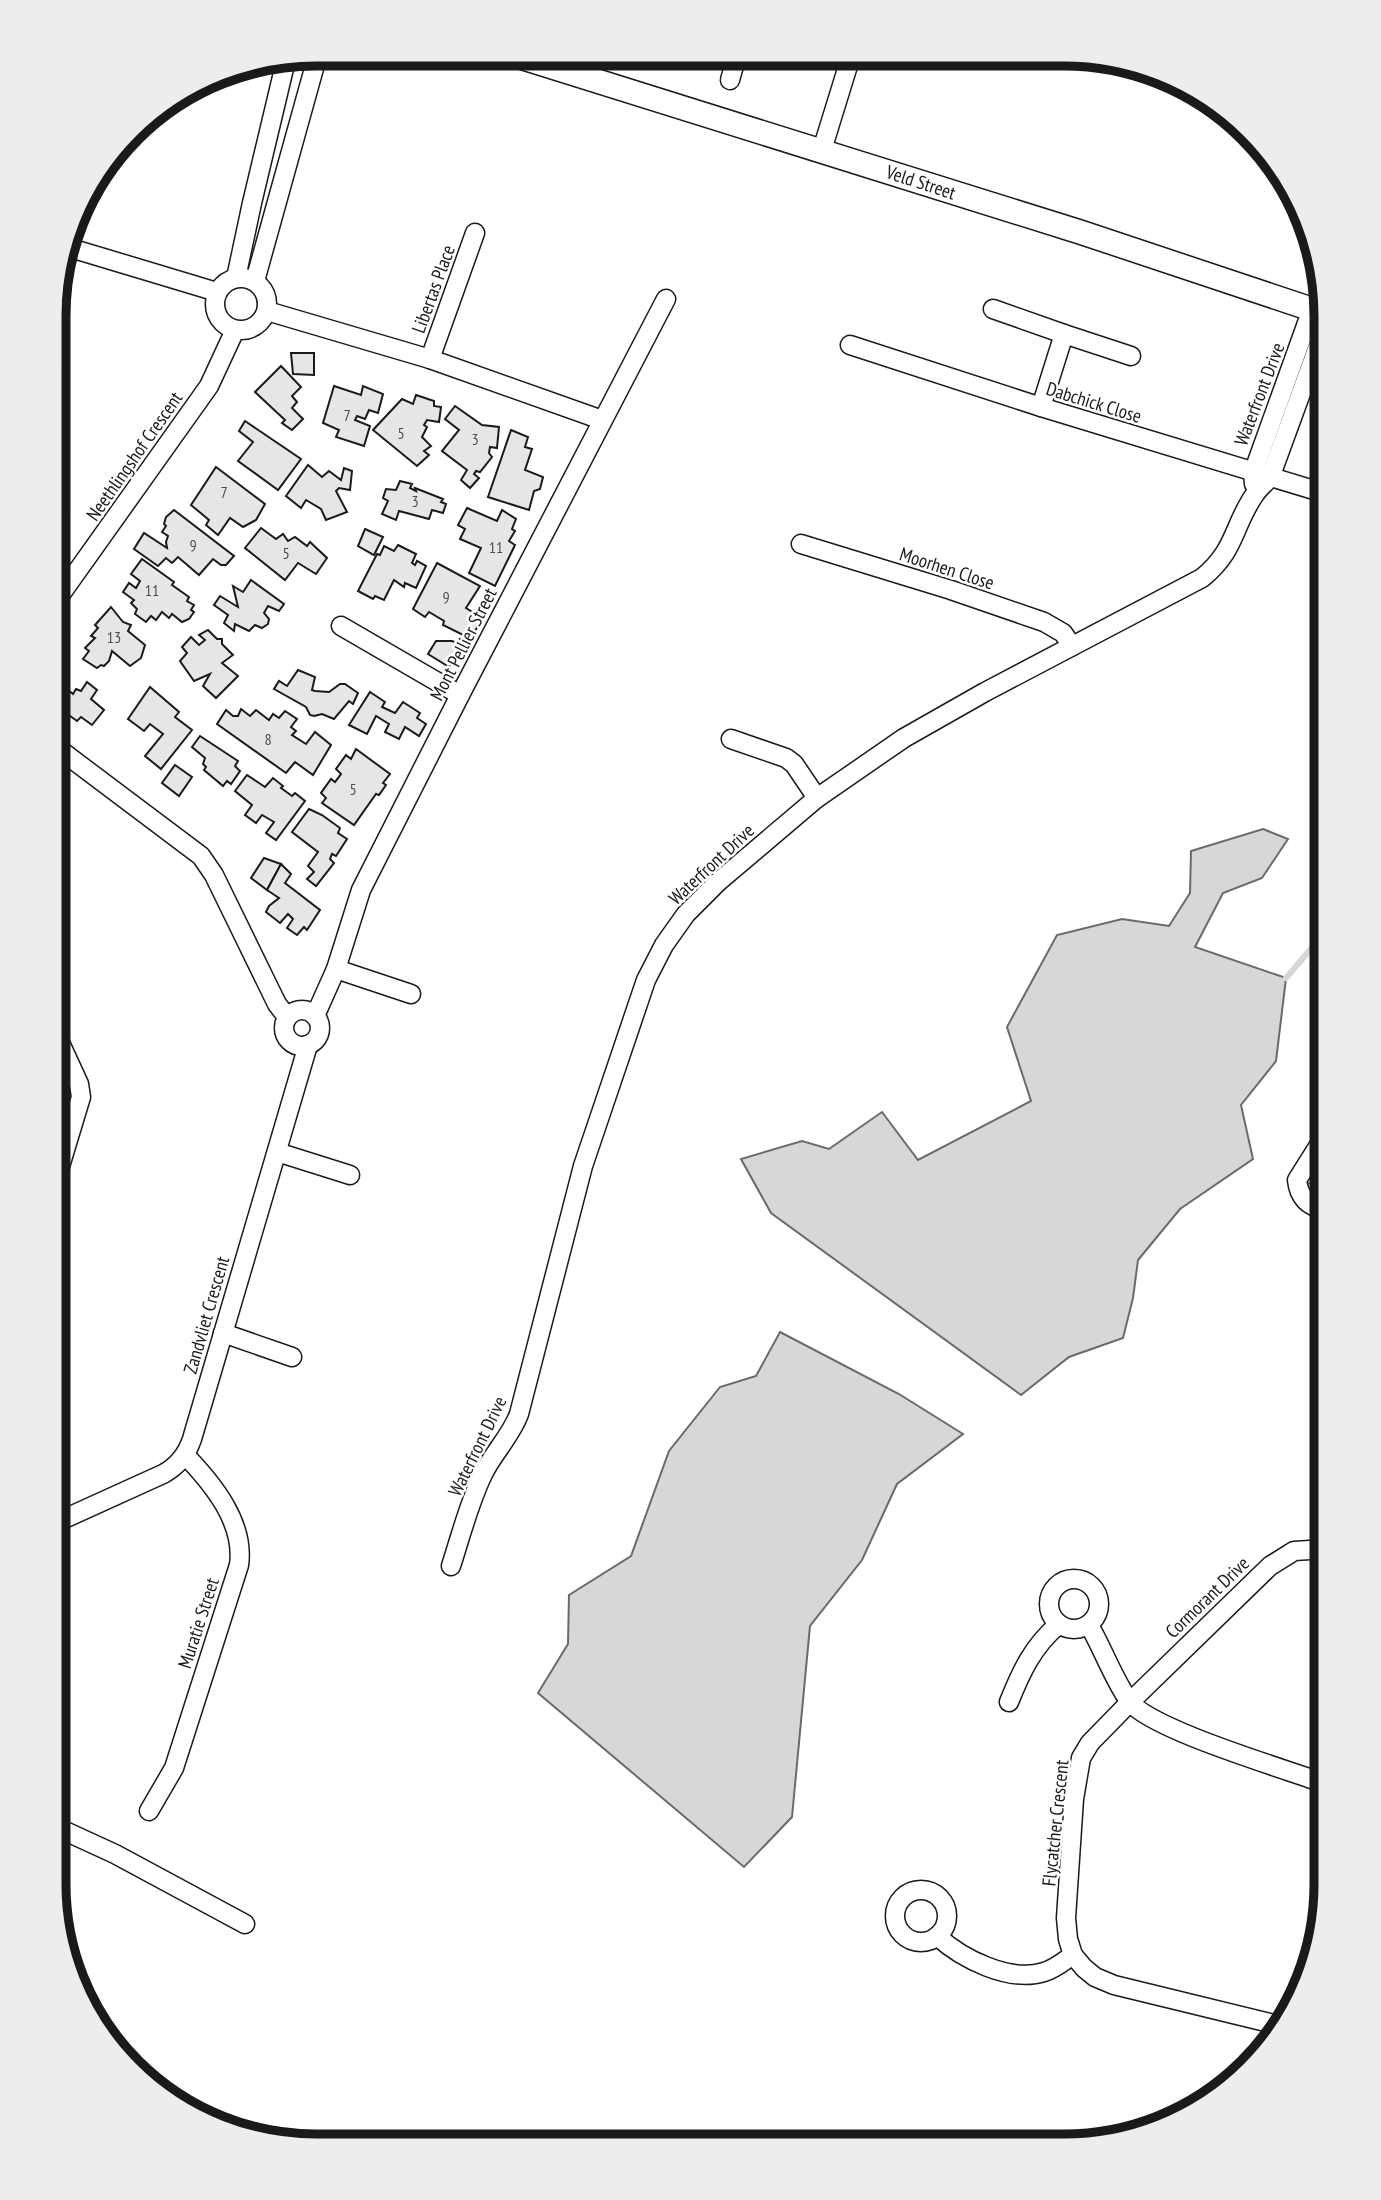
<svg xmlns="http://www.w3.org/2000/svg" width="1381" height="2200" font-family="'PT Sans Narrow',sans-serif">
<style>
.built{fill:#ededed;stroke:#6a6a6a;stroke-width:2}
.water{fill:#d7d7d7;stroke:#6a6a6a;stroke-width:2}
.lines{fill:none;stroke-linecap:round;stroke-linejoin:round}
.stream{stroke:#d7d7d7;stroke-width:6}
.building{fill:#e6e6e6;stroke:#1a1a1a;stroke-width:2}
.minor-casing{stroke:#1a1a1a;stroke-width:21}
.tertiary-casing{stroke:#1a1a1a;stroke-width:26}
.minor{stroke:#fff;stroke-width:18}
.tertiary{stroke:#fff;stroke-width:23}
.labels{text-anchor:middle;stroke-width:5;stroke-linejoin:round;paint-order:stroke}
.number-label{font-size:16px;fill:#4d4d4d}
.street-label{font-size:19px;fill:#1a1a1a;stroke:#fff}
.rim{fill:none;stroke:#1a1a1a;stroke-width:9}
</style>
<rect width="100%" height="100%" fill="#fff"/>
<path class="built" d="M 1326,1148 L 1326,1172 L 1320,1182 L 1302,1184 Z"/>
<g class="water">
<path d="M 1263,829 L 1288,839 L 1262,878 L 1223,893 L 1195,947 L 1286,978 L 1276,1061 L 1241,1105 L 1253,1159 L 1180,1209 L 1138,1260 L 1133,1298 L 1123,1338 L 1069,1357 L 1021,1395 L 771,1213 L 741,1159 L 802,1141 L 829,1149 L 882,1112 L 918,1160 L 1031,1101 L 1007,1027 L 1057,935 L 1122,919 L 1169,926 L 1190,893 L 1191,851 Z"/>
<path d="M 780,1332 L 899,1394 L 963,1434 L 897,1484 L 862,1560 L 810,1626 L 792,1817 L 744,1867 L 538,1693 L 568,1644 L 569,1595 L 631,1556 L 669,1451 L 720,1387 L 756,1376 Z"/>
</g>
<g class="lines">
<path class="stream" d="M 1286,978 L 1327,930"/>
</g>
<g class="building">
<path d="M 291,353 L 314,353 L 314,375 L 293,374 Z"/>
<path d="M 281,366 L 301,387 L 292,396 L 297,402 L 292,408 L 303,419 L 292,430 L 282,423 L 285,420 L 255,392 Z"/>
<path d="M 334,386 L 361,395 L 363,386 L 383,394 L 378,413 L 369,410 L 365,419 L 357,416 L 355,420 L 370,426 L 364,446 L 336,437 L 339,430 L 323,423 Z"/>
<path d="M 416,395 L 434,401 L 434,406 L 441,407 L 439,422 L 427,420 L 424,425 L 427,427 L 422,437 L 431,446 L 424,451 L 429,455 L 417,466 L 373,430 L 402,399 L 413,404 Z"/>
<path d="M 455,406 L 482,425 L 499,427 L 497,448 L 490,447 L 489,453 L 492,457 L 480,472 L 476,471 L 474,474 L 479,478 L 470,488 L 461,480 L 467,470 L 442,451 L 459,430 L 445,419 Z"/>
<path d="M 245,421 L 301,459 L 278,490 L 238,461 L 253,442 L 239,431 Z"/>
<path d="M 511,430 L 528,437 L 525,447 L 532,449 L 525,470 L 543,477 L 540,489 L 534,491 L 529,510 L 488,497 Z"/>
<path d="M 308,465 L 322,477 L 329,471 L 341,480 L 344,468 L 352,471 L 350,490 L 339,488 L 336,491 L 347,512 L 326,520 L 321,509 L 306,500 L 301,508 L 286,496 Z"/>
<path d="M 216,467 L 265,504 L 256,520 L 243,527 L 230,518 L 218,535 L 206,525 L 209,520 L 191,505 Z"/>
<path d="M 400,481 L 412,484 L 410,488 L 416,491 L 415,488 L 443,499 L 441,502 L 446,504 L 443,513 L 432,510 L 429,519 L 399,511 L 396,520 L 382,514 L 388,501 L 383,498 L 386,489 L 396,490 Z"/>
<path d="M 467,508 L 497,521 L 502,510 L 516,519 L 512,529 L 515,531 L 509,541 L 515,545 L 495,586 L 469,573 L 481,548 L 460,539 L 465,529 L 458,525 Z"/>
<path d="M 174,510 L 234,556 L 226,565 L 221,565 L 213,559 L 199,575 L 178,557 L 172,563 L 166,558 L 158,566 L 134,549 L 144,533 L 167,548 L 166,542 L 168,536 L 162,532 L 166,526 L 164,524 L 166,517 Z"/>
<path d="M 261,528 L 276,539 L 283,534 L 288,541 L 295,537 L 307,546 L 310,542 L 327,558 L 316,574 L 298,563 L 285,580 L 245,548 Z"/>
<path d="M 365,529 L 383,537 L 374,555 L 358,546 Z"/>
<path d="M 398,545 L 416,554 L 412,563 L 415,565 L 417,561 L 426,566 L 416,588 L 405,583 L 404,587 L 394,580 L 384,600 L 375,596 L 373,599 L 358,591 L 377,554 L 380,555 L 384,546 L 394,551 Z"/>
<path d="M 142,559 L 174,582 L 172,585 L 189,597 L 187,601 L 194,605 L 191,610 L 194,612 L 189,619 L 182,622 L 172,614 L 169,618 L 162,612 L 156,620 L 151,616 L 146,622 L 135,614 L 137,609 L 131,603 L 134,600 L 123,592 L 129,583 L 136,588 L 140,581 L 131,574 Z"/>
<path d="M 437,563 L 480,586 L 466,608 L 482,618 L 471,639 L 443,625 L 444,621 L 429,612 L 425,617 L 413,609 Z"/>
<path d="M 251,580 L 284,604 L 279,611 L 268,606 L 264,613 L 269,619 L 268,624 L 262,628 L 255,625 L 249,631 L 235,624 L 234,631 L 224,623 L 228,615 L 214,605 L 220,596 L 238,607 L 233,586 L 243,592 Z"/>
<path d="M 111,607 L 123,622 L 131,625 L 128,631 L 145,645 L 141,658 L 130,666 L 112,651 L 109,661 L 104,666 L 101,665 L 97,668 L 83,659 L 89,651 L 85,648 L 95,638 L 91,636 L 98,628 L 95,625 Z"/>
<path d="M 208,630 L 217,639 L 222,639 L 222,644 L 233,655 L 222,663 L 238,676 L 216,698 L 203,686 L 210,674 L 194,681 L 180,661 L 187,653 L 182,647 L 191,637 L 199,645 L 205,640 L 199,635 Z"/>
<path d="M 436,641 L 452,641 L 466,646 L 449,667 L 428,654 Z"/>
<path d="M 298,670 L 315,677 L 312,690 L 315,691 L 329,692 L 340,684 L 345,684 L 358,693 L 353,704 L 349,701 L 334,719 L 322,714 L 314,716 L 310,715 L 306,707 L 274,689 L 279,681 L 287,686 Z"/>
<path d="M 87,682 L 97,690 L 91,699 L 104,710 L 92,725 L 81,717 L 77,721 L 66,713 L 69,708 L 61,700 L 68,690 L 73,694 L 76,689 L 81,691 Z"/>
<path d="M 150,687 L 179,712 L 175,717 L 192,730 L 161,769 L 145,756 L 163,734 L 150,724 L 144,731 L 128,719 Z"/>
<path d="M 370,692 L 385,702 L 382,707 L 395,713 L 403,702 L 420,713 L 417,718 L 426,724 L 419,736 L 405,727 L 399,739 L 385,732 L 389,724 L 376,716 L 367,734 L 349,725 Z"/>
<path d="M 241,709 L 250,716 L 256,710 L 269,720 L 273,714 L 279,718 L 285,711 L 297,719 L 291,727 L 296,731 L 292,735 L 306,744 L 315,732 L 331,745 L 313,775 L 295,762 L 286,773 L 217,724 L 226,710 L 233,716 L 238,716 Z"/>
<path d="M 200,736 L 238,761 L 235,766 L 240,771 L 231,784 L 227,781 L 223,786 L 204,770 L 206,767 L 203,764 L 205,758 L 192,747 Z"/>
<path d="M 356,749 L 390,774 L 383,783 L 386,785 L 379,795 L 376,794 L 354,825 L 322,803 L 326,798 L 321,793 L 331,779 L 335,782 L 341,774 L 336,769 L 346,755 L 351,759 Z"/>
<path d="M 175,765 L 192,777 L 179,796 L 162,783 Z"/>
<path d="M 247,775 L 265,787 L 273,778 L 283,786 L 281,788 L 292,796 L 295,793 L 305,801 L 276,840 L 266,833 L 274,822 L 262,815 L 256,823 L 245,815 L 252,805 L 235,791 Z"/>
<path d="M 309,809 L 322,815 L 340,828 L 338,833 L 347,839 L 336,856 L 332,854 L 330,859 L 334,863 L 316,886 L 307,879 L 314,872 L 308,866 L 318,852 L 292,832 Z"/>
<path d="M 264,858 L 281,864 L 267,890 L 251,878 Z"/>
<path d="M 281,864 L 291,874 L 285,883 L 320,910 L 307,930 L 304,927 L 297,935 L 287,928 L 293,919 L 288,914 L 280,923 L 266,912 L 269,906 L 279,898 L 267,890 Z"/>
</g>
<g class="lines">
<g class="minor-casing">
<g id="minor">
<path d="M 730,80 L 737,55"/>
<path d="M 822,150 L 851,56"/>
<path d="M 67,247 L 217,292"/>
<circle cx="241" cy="304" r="26"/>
<path d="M 236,278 L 252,203 L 286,60"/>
<path d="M 255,281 L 318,54"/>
<path d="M 993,309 L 1064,334 L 1041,407"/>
<path d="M 267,311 L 430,359 L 602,420"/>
<path d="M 1064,334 L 1131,356"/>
<path d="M 850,345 L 1041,407 L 1327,494"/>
<path d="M 430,359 L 475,233"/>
<path d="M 1254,484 L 1253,473 L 1312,309"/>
<path d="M 801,544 L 951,590 L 1044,622 L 1063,633 L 1072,646"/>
<path d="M 56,601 L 209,386 L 235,330"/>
<path d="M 341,626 L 460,695"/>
<path d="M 731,739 L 786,758 L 794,764 L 817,798"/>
<path d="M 56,747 L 201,856 L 214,875 L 277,1004 L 287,1017"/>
<path d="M 336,969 L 411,994"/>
<circle cx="302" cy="1028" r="18"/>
<path d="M 315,1016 L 336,969 L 361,890 L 460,695 L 666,299"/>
<path d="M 277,1152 L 350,1175"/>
<path d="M 55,1183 L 81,1097 L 79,1084 L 55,1032"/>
<path d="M 1326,1210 C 1309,1207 1299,1198 1297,1180 L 1326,1134"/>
<path d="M 223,1333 L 292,1357"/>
<path d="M 55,1523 L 163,1474 C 178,1466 187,1454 192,1439 L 308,1045"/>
<path d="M 451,1566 C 461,1535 469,1503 483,1474 C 493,1453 511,1436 519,1414 L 583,1166 L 646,980 L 664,945 L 686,914 L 718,882 L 817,798 L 904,738 L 985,692 L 1202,578 C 1236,551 1233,525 1255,494 C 1259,488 1265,483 1270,478 L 1327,322"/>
<circle cx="1074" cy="1604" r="25"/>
<path d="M 1089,1625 C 1103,1649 1113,1678 1129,1701 C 1151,1730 1286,1769 1326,1784"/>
<path d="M 1009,1702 C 1021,1672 1033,1646 1058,1625"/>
<path d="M 149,1811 L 174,1768 L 239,1565 C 245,1523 213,1484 185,1455"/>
<path d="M 54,1826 L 115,1854 L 245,1924"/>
<circle cx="921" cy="1916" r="26"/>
<path d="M 937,1936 C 962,1959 1010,1983 1044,1972 C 1055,1969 1064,1961 1073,1955"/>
<path d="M 1282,2026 L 1114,1985 L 1095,1977 L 1084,1968 L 1073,1955 L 1068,1939 L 1066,1918 L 1074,1799 L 1081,1758 L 1090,1743 L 1130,1702 L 1270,1566 L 1294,1551 L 1326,1549"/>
</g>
</g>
<g class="tertiary-casing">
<path id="tertiary" d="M 514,55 L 1080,232 L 1326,314"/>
</g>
<use href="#minor" class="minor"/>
<use href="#tertiary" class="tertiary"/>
</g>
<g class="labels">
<g class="number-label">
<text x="347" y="421">7</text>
<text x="401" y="439">5</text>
<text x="475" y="445">3</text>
<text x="224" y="498">7</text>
<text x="415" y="507">3</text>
<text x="193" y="551">9</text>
<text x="496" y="553">11</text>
<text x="286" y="559">5</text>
<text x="152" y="596">11</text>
<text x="446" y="603">9</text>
<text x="114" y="643">13</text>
<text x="268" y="745">8</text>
<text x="353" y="795">5</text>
</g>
<g class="street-label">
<text transform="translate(921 182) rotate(18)" y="7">Veld Street</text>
<text transform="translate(433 289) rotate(-70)" y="7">Libertas Place</text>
<text transform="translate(1259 394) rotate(-69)" y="7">Waterfront Drive</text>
<text transform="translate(1094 402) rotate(17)" y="7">Dabchick Close</text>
<text transform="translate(134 456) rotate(-55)" y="7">Neethlingshof Crescent</text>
<text transform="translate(947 568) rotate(18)" y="7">Moorhen Close</text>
<text transform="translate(463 644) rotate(-63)" y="7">Mont Pellier Street</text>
<text transform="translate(711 864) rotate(-43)" y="7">Waterfront Drive</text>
<text transform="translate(206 1315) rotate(-74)" y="7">Zandvliet Crescent</text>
<text transform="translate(477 1446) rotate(-64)" y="7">Waterfront Drive</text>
<text transform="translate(1207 1597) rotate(-44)" y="7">Cormorant Drive</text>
<text transform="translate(198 1623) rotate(-72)" y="7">Muratie Street</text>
<text transform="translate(1055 1823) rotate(-84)" y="7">Flycatcher Crescent</text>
</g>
</g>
<path d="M0 0H1381V2200H0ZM316 66H1064A250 250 0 0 1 1314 316V1884A250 250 0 0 1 1064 2134H316A250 250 0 0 1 66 1884V316A250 250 0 0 1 316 66Z" fill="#ededed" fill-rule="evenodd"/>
<path class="rim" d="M316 66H1064A250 250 0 0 1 1314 316V1884A250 250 0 0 1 1064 2134H316A250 250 0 0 1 66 1884V316A250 250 0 0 1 316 66Z"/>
</svg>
